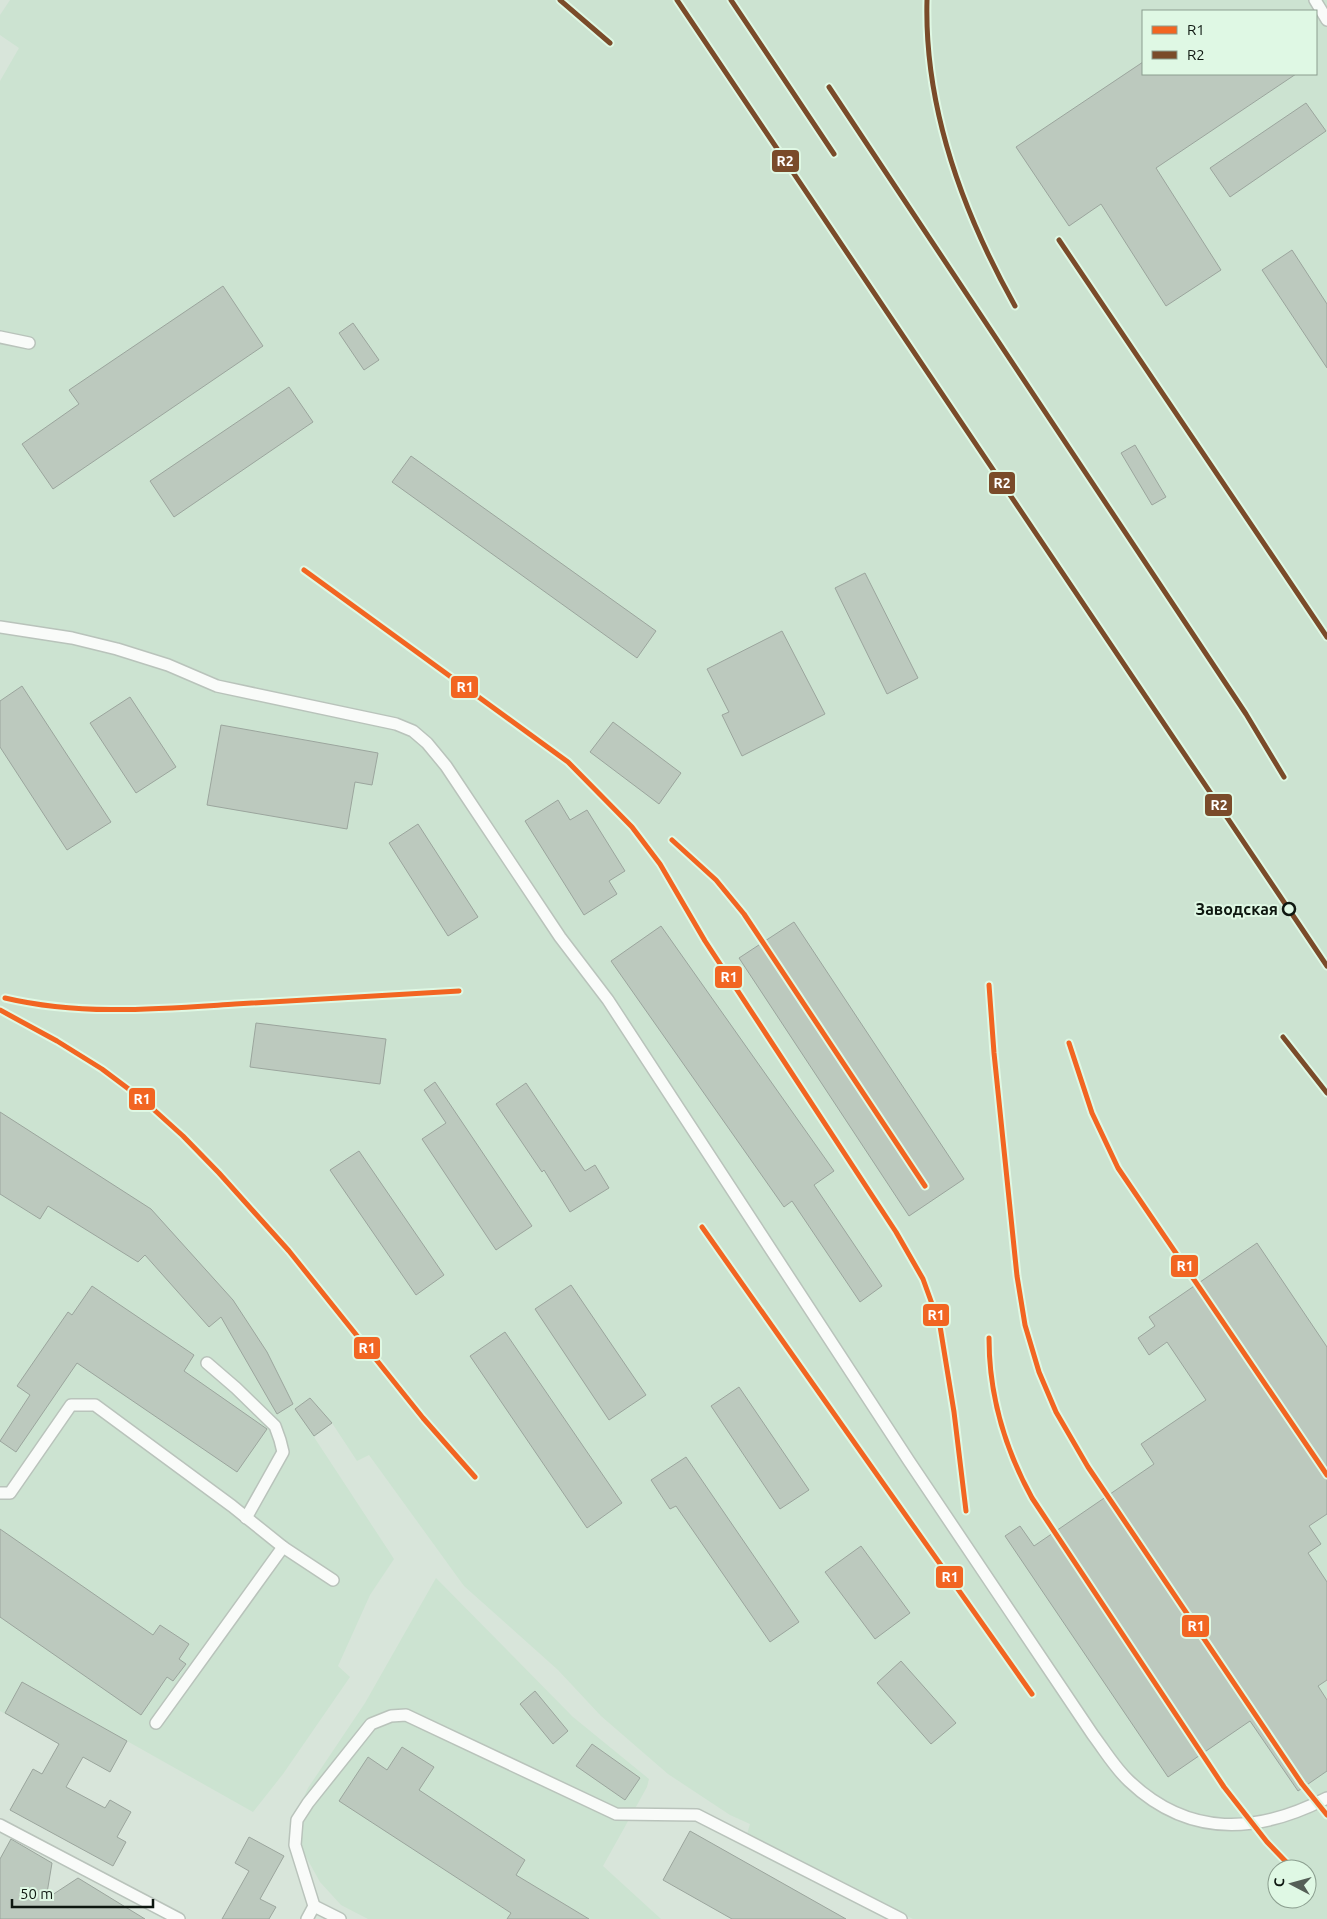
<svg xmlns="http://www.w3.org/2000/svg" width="1327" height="1919" font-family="Ubuntu,sans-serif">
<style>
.built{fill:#cce3d1;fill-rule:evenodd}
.building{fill:#bcc9be;stroke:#9ba59d}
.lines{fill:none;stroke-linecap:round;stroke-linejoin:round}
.lane-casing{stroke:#b9c3bb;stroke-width:14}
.lane{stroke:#f9fbf9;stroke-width:11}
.rail-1-casing{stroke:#dff8e4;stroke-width:9}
.rail-2-casing{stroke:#dff8e4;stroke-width:9}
.rail-1{stroke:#f26522;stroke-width:5}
.rail-2{stroke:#7a4b2a;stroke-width:5}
.stop-dot{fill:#dff8e4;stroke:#0e1710;stroke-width:2.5}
.labels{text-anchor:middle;stroke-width:4;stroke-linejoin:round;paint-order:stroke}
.stop-label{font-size:16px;font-weight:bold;fill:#0e1710;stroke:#dff8e4;text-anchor:end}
.line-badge{stroke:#dff8e4;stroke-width:2}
.badge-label{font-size:14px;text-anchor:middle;font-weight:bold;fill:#fff}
</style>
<rect width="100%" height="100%" fill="#d8e5da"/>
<g class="built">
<path d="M 10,0 L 1327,0 L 1327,1919 L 913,1919 L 747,1834 L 750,1824 L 730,1815 L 668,1774 L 601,1716 L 558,1670 L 464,1586 L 369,1455 L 357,1461 L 332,1423 L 314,1437 L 394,1559 L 370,1595 L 338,1666 L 350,1677 L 283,1774 L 253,1812 L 127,1741 L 110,1772 L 0,1711 L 0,81 L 19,48 L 0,35 L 0,15 ZM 1143,11 L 1316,11 L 1316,74 L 1143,74 ZM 1277,1869 L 1307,1869 L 1307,1899 L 1277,1899 Z"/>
<path d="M 436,1578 L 573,1717 L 649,1779 L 647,1787 L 603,1866 L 661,1919 L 368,1919 L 341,1905 L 320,1882 L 290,1828 L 308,1788 L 365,1703 Z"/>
</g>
<g class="building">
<path d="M 1143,62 L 1143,74 L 1296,74 L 1156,168 L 1221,270 L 1166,306 L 1101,204 L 1069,226 L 1016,147 Z"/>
<path d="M 1306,103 L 1326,131 L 1230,197 L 1210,168 Z"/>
<path d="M 1292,250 L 1327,304 L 1327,368 L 1262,270 Z"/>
<path d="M 223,286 L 263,346 L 53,489 L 22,444 L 79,404 L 69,390 Z"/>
<path d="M 353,323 L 379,360 L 364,370 L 339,333 Z"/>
<path d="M 289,387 L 313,422 L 174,517 L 150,481 Z"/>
<path d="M 1135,445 L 1166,497 L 1152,505 L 1121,453 Z"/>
<path d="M 411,456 L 656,631 L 637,658 L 392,482 Z"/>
<path d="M 865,573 L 918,678 L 887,694 L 835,588 Z"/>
<path d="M 782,631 L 825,714 L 742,756 L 722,715 L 729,712 L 707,669 Z"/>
<path d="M 22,686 L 111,822 L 67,850 L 0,747 L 0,701 Z"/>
<path d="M 130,697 L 176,767 L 136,793 L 90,723 Z"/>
<path d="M 613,722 L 681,773 L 659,804 L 590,752 Z"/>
<path d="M 221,725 L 378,753 L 372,785 L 355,782 L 347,829 L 207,805 Z"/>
<path d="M 558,800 L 570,820 L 587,810 L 625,871 L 609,881 L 617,894 L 584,915 L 525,821 Z"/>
<path d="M 418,824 L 478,917 L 448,936 L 389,843 Z"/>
<path d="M 794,922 L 964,1179 L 909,1216 L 739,958 Z"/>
<path d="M 661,926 L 834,1171 L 814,1185 L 882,1286 L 860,1302 L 792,1201 L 784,1207 L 611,961 Z"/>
<path d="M 256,1023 L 386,1039 L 380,1084 L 250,1067 Z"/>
<path d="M 435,1082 L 532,1226 L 496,1250 L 422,1139 L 446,1123 L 424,1090 Z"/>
<path d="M 526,1083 L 585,1171 L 595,1165 L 609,1188 L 570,1212 L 544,1170 L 542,1172 L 496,1104 Z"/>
<path d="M 0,1112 L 151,1209 L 233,1300 L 267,1352 L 293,1404 L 277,1414 L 221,1317 L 209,1327 L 145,1255 L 138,1262 L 48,1206 L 40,1219 L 0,1194 Z"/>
<path d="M 359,1151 L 444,1275 L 416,1295 L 330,1170 Z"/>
<path d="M 1257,1243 L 1327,1347 L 1327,1514 L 1309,1526 L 1321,1544 L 1308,1553 L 1327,1582 L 1327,1680 L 1318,1686 L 1327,1700 L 1327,1771 L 1298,1791 L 1250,1721 L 1168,1777 L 1005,1536 L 1020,1526 L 1034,1546 L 1154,1464 L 1141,1444 L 1206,1400 L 1167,1342 L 1149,1355 L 1138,1338 L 1155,1326 L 1149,1317 Z"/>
<path d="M 571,1285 L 646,1395 L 609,1420 L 535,1309 Z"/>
<path d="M 92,1286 L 194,1355 L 184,1371 L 267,1429 L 237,1472 L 77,1363 L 16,1452 L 0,1441 L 30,1395 L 17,1386 L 68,1312 L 72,1315 Z"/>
<path d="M 505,1332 L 622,1503 L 587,1528 L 470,1356 Z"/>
<path d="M 739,1387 L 809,1490 L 780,1509 L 711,1406 Z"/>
<path d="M 310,1398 L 332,1423 L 314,1436 L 295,1409 Z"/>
<path d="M 686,1457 L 799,1622 L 770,1642 L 676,1506 L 670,1509 L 651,1480 Z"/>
<path d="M 0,1529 L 153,1635 L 160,1625 L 189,1644 L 179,1659 L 186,1664 L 173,1681 L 167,1677 L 141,1715 L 0,1617 Z"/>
<path d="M 861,1546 L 910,1613 L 875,1639 L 825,1572 Z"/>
<path d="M 901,1661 L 956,1723 L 931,1744 L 877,1683 Z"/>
<path d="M 22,1682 L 127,1741 L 110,1772 L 83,1757 L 66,1787 L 105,1808 L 110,1800 L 131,1812 L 117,1837 L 126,1842 L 113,1866 L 10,1810 L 33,1769 L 42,1774 L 59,1744 L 5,1713 Z"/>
<path d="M 535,1691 L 568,1731 L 553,1744 L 520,1704 Z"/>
<path d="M 592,1744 L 640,1778 L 625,1800 L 576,1766 Z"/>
<path d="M 402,1747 L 434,1767 L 419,1790 L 525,1860 L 516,1875 L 589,1919 L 507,1919 L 511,1913 L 339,1801 L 368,1757 L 387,1770 Z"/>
<path d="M 690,1831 L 846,1919 L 732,1919 L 663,1880 Z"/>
<path d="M 249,1837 L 284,1856 L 260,1899 L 276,1907 L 269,1919 L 222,1919 L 249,1871 L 235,1863 Z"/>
<path d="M 11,1839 L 52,1863 L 46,1899 L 78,1878 L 145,1919 L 0,1919 L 0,1859 Z"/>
</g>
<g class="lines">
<g class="lane-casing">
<g id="lane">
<path d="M 1315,0 L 1327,20"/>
<path d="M 0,337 L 29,343"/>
<path d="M 0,627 L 72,638 L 117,649 L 168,665 L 217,686 L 396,724 L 413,731 L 427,743 L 446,766 L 560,937 L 608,1000 L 909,1461 L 1093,1735 C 1105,1751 1115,1768 1129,1781 C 1189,1838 1257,1834 1327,1798"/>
<path d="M 207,1363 L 236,1388 L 275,1426 L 280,1440 L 283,1452 L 246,1518"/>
<path d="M 0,1493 L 10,1493 L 71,1405 L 95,1405 L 232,1506 L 283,1547 L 333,1580"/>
<path d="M 156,1723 L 283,1547"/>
<path d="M 0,1825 L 179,1919"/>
<path d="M 314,1906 L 340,1919"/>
<path d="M 307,1919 L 314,1906 L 295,1845 L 297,1820 L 308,1803 L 371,1724 L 391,1716 L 406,1715 L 616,1814 L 697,1815 L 901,1919"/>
</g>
</g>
<use href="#lane" class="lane"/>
<g class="rail-1-casing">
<g id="rail-1">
<path d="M 304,570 L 568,762 L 632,827 L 660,864 L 705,941 L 896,1232 L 923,1279 L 940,1326 L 954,1412 L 966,1511"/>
<path d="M 672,840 L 716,880 L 744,914 L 925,1186"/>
<path d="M 989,985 L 994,1053 L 1017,1276 L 1025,1325 L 1039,1372 L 1056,1412 L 1088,1467 L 1302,1784 L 1327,1815"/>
<path d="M 5,998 C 81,1016 158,1009 235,1004 C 310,1000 385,996 459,991"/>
<path d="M 0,1010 L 57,1041 L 102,1069 L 142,1099 L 183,1136 L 219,1173 L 289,1251 L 423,1418 L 475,1477"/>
<path d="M 1069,1043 L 1092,1113 L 1118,1168 L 1327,1475"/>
<path d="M 702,1227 L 1032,1694"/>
<path d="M 989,1338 C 989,1395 1004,1447 1032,1498 L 1224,1787 L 1267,1842 L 1293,1869"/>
</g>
</g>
<g class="rail-2-casing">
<g id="rail-2">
<path d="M 560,0 L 610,43"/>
<path d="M 677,0 L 1327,966"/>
<path d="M 731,0 L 834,154"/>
<path d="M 927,0 C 924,109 963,213 1015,306"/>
<path d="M 829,87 L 1246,714 L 1284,777"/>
<path d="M 1059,240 L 1327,637"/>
<path d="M 1283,1037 L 1327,1093"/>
</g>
</g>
<use href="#rail-1" class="rail-1"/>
<use href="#rail-2" class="rail-2"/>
</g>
<circle class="stop-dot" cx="1289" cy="909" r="6"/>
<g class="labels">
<g class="stop-label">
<text x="1278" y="915">Заводская</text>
</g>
</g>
<g class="line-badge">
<rect x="771" y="149" width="29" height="24" rx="5" fill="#7a4b2a"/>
<rect x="988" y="471" width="28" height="24" rx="5" fill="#7a4b2a"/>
<rect x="450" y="675" width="29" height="24" rx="5" fill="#f26522"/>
<rect x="1204" y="793" width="29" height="24" rx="5" fill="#7a4b2a"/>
<rect x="714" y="965" width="29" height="24" rx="5" fill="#f26522"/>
<rect x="128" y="1087" width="28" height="24" rx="5" fill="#f26522"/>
<rect x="1170" y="1254" width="29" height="24" rx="5" fill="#f26522"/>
<rect x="922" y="1303" width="28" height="24" rx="5" fill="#f26522"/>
<rect x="353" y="1336" width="28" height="24" rx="5" fill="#f26522"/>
<rect x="935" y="1565" width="29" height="24" rx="5" fill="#f26522"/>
<rect x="1181" y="1614" width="29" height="24" rx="5" fill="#f26522"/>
</g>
<g class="badge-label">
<text x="785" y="166">R2</text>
<text x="1002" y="488">R2</text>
<text x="465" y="692">R1</text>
<text x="1219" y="810">R2</text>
<text x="729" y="982">R1</text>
<text x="142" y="1104">R1</text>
<text x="1185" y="1271">R1</text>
<text x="936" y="1320">R1</text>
<text x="367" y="1353">R1</text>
<text x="950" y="1582">R1</text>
<text x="1196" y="1631">R1</text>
</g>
<rect x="1142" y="10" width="175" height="65" fill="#dff8e4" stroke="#8b9e8f"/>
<rect x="1152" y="26" width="25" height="8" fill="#f26522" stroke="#8b9e8f"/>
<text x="1187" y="35" font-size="15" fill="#0e1710">R1</text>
<rect x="1152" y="51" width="25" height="8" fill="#7a4b2a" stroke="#8b9e8f"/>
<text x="1187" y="60" font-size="15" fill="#0e1710">R2</text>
<g transform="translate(1292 1884) rotate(276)"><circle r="24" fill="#dff8e4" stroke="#8b9e8f"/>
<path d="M0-4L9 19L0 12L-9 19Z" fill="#555f57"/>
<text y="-8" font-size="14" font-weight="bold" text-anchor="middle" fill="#0e1710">С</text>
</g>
<path d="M12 1899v8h141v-8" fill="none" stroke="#0e1710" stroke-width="2.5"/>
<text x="20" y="1899" font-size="15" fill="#0e1710" stroke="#dff8e4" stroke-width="4" paint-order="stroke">50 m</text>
</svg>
